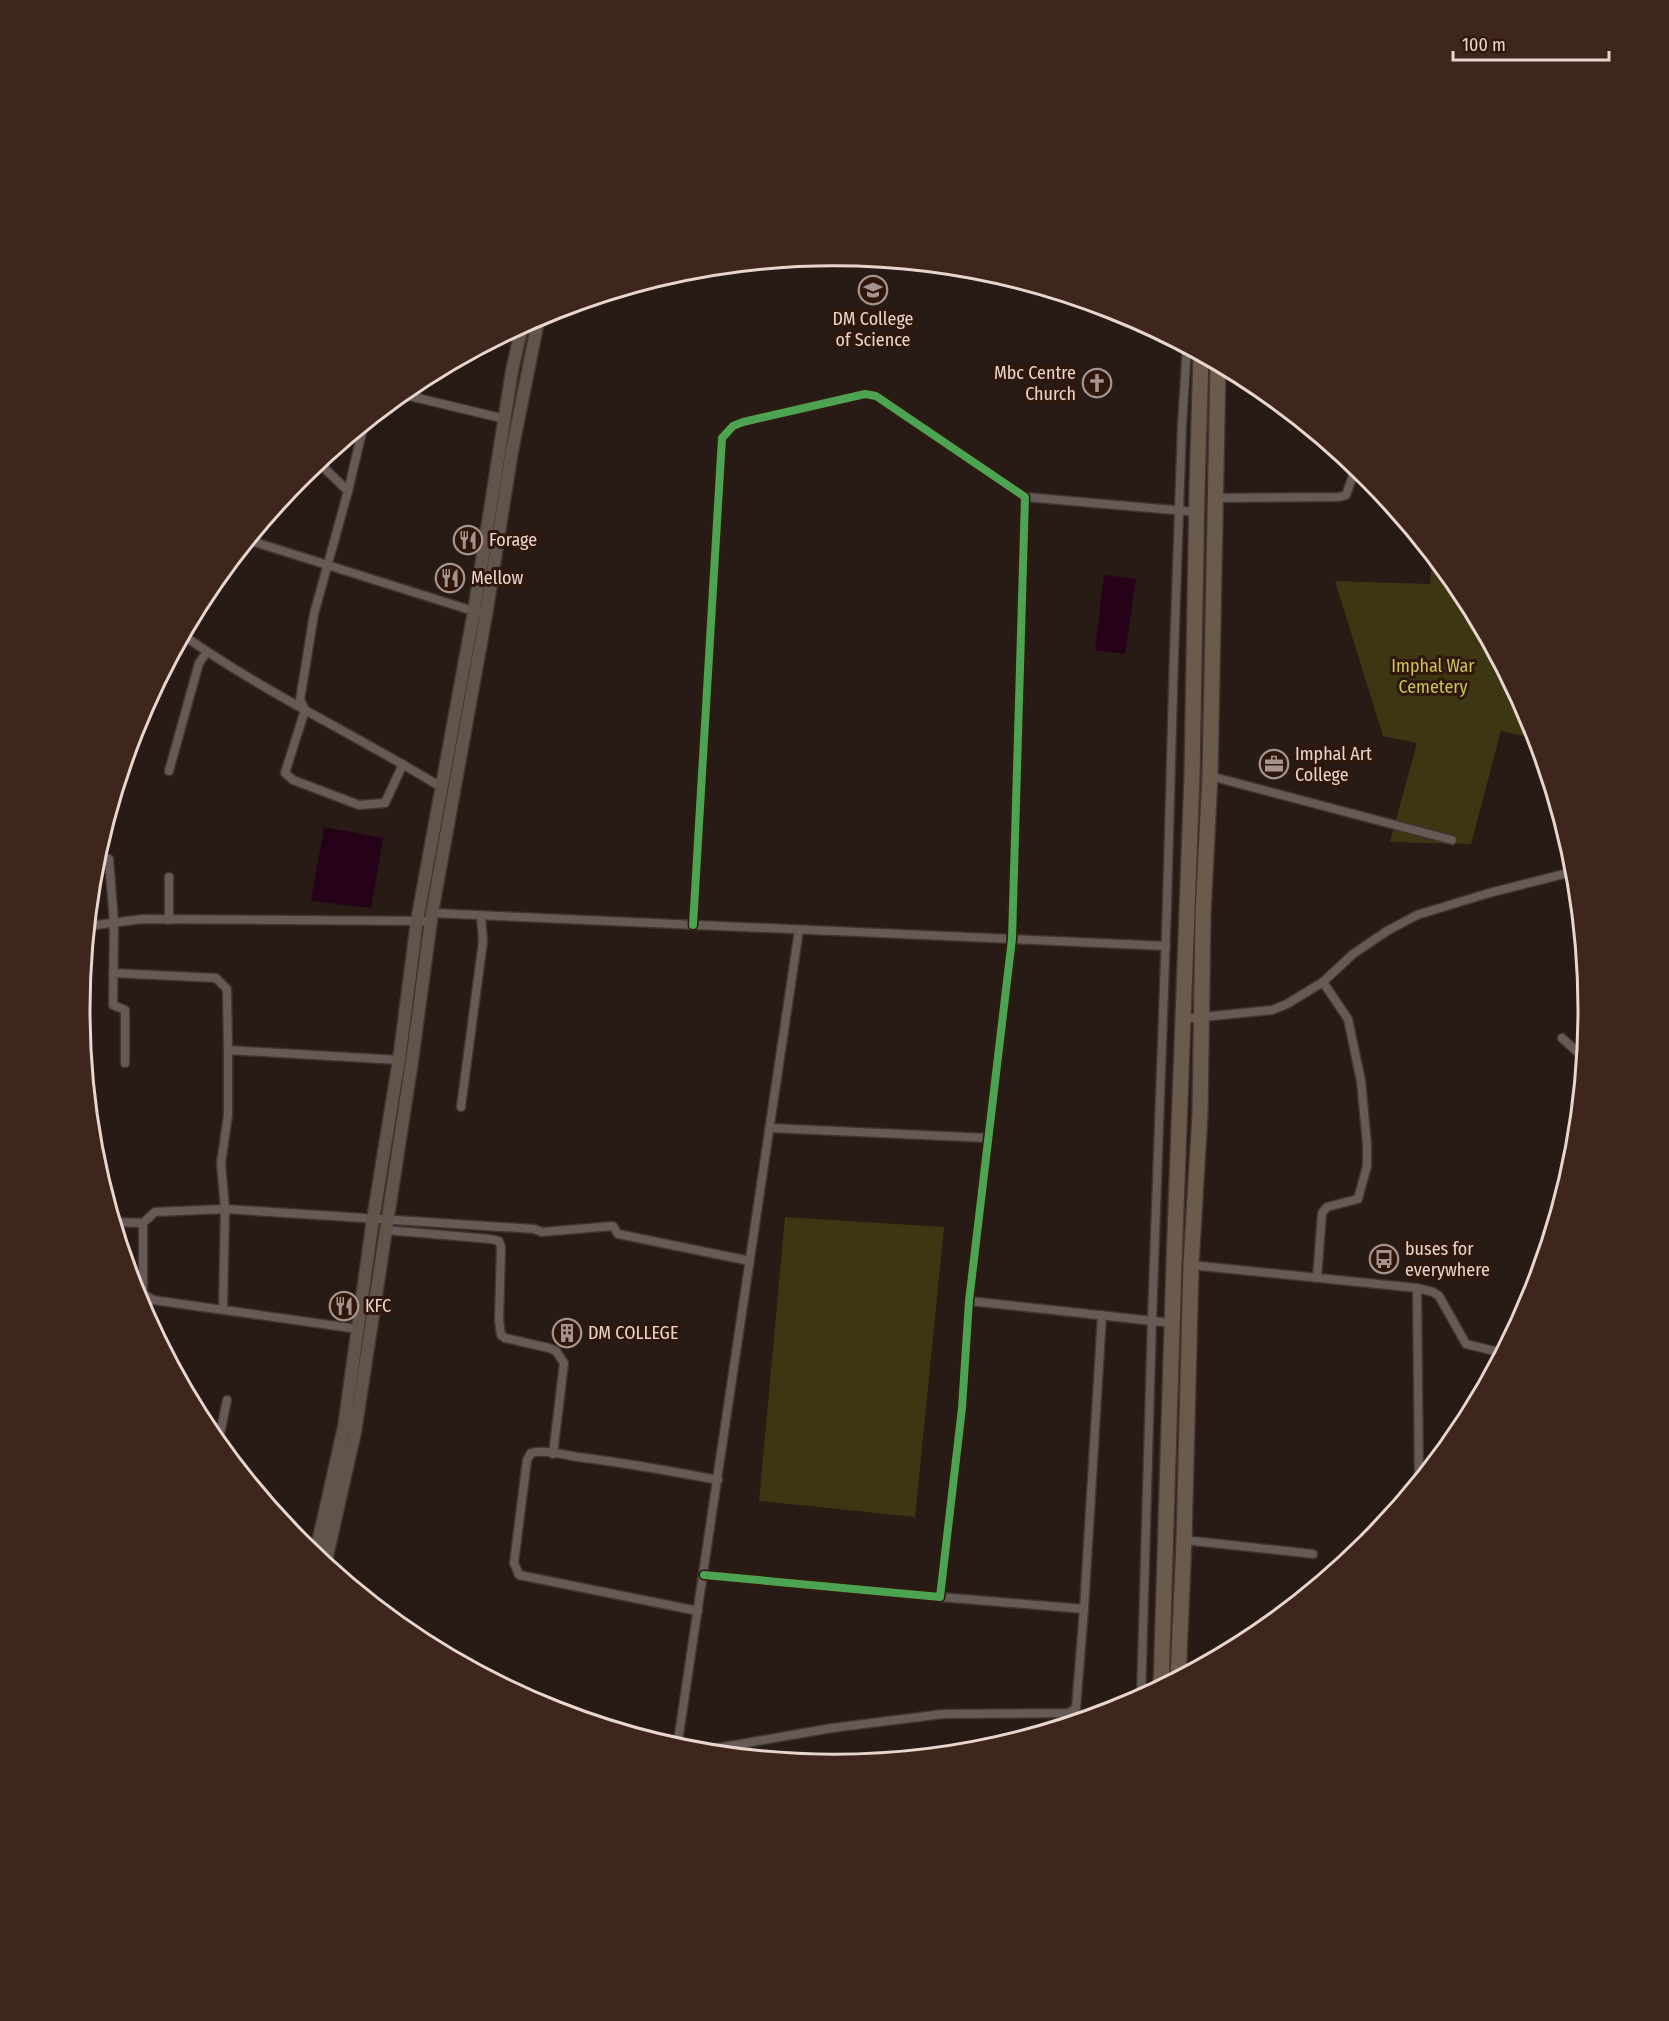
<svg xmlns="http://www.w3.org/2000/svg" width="1669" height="2021" font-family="'Fira Sans Condensed',sans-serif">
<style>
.green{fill:#3c3712}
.water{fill:#260218}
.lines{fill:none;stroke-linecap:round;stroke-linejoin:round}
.street-casing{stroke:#403430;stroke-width:11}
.secondary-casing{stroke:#403430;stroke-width:15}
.highway-casing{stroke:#403430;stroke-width:18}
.street{stroke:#655a55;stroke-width:8}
.secondary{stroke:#60544b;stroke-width:12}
.highway{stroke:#6a5b4c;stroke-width:15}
.cycleway-casing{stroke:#30170c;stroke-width:11}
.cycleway{stroke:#4ca352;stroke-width:8}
.labels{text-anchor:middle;stroke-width:6;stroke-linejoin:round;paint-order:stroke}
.poi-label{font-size:18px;fill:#e8d6ce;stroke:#30170c;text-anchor:start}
.park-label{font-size:18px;fill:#ccc454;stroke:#30170c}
.rim{fill:none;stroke:#e8d6ce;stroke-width:3}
</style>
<rect width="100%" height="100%" fill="#281a14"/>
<g class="green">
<path d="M 1433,555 L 1462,591 L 1532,722 L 1537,739 L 1501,731 L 1471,844 L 1390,842 L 1417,743 L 1383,736 L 1335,581 L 1430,584 Z"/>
<path d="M 785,1217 L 944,1227 L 915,1517 L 759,1501 Z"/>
</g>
<g class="water">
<path d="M 1104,575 L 1136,579 L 1125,654 L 1095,650 Z"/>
<path d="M 324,827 L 383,838 L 371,908 L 311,901 Z"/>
</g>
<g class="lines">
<g class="street-casing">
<g id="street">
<path d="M 401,394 L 505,419"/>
<path d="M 364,424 L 348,491 L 314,614 L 300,700 L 305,710 L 285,773 L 293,780 L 359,805 L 385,803 L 403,764"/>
<path d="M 318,462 L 348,491"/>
<path d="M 1025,497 L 1196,512"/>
<path d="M 1216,498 L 1339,497 L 1346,495 L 1356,467"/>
<path d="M 248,540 L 486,615"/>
<path d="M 183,635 C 265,693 356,735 441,787"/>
<path d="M 169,771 L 199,663 L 207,652"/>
<path d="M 1210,776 L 1452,840"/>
<path d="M 109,859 L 114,922 L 113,1005 L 125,1010 L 125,1063"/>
<path d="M 169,877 L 169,920"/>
<path d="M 432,913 L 1166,946"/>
<path d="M 693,925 L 722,438 L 733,426 L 743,422 L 865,394 L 876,396 L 1025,497 L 1012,939 L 969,1301 L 962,1408 L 940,1597 L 704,1575"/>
<path d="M 88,926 L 143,919 L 430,921"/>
<path d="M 113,973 L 216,978 L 227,989 L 228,1050"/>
<path d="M 1323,982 L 1353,954 L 1387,931 L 1417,915 L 1489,893 L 1576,871"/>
<path d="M 1183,1019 L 1272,1010 L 1287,1004 L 1323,982 L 1348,1019 L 1361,1081 L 1367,1144 L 1367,1166 L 1358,1199 L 1327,1207 L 1322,1213 L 1317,1278"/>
<path d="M 1562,1038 L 1585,1059"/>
<path d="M 399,1060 L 228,1050 L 228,1115 L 221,1163 L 225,1209 L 534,1229 L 542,1232 L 613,1226 L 618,1234 L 750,1261"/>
<path d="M 461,1107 L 483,941 L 481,916"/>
<path d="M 770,1128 L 988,1138"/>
<path d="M 113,1222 L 143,1223"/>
<path d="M 386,1230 L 490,1239 L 499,1241 L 501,1247 L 499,1321 L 501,1335 L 505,1338 L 549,1348 L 556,1351 L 564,1363 L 553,1454"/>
<path d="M 1191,1265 L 1417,1288 L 1433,1292 L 1439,1296 L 1466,1344 L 1503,1353"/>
<path d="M 1417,1288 L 1419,1483"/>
<path d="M 969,1301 L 1172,1323"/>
<path d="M 223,1309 L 225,1209 L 155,1212 L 143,1223 L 143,1294 L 153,1300 L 358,1329"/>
<path d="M 218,1444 L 227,1400"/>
<path d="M 1184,1540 L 1313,1554"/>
<path d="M 940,1597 L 1084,1609"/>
<path d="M 698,1611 L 519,1575 L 514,1563 L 527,1460 L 531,1453 C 545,1449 564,1455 578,1457 C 625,1463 671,1471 718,1480"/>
<path d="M 1141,1698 L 1152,1320 L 1167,905 L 1174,654 L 1182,425 L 1187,347"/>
<path d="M 677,1748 L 799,930"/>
<path d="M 695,1752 L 832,1728 L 943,1714 L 1069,1713 L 1076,1708 L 1084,1609 L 1102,1315"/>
</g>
</g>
<g class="secondary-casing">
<g id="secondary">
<path d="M 315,1556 L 344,1427 L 373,1219 L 399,1060 L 417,921 L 474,611 L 512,371 L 522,326"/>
<path d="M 325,1565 L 355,1432 L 412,1061 L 432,913 L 486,615 L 512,451 L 539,316"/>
</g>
</g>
<g class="highway-casing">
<g id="highway">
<path d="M 1178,1679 L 1184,1540 L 1191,1265 L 1200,1114 L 1203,914 L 1210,776 L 1218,364"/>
<path d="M 1161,1688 L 1174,1263 L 1192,776 L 1197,491 L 1201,355"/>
</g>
</g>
<use href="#street" class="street"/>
<use href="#secondary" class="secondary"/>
<use href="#highway" class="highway"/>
<g class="cycleway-casing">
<path id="cycleway" d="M 693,925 L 722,438 L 733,426 L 743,422 L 865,394 L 876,396 L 1025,497 L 1012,939 L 969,1301 L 962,1408 L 940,1597 L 704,1575"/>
</g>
<use href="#cycleway" class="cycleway"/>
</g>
<defs>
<g id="university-ring" transform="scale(1.5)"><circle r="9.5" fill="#30170c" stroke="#a5948d" stroke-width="1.5"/><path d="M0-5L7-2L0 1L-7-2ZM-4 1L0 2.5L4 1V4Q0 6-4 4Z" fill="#a5948d"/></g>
<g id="church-ring" transform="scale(1.5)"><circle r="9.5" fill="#30170c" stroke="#a5948d" stroke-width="1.5"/><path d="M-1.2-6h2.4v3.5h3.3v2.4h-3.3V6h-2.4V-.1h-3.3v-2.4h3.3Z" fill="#a5948d"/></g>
<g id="restaurant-ring" transform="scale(1.5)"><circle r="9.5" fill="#30170c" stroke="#a5948d" stroke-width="1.5"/><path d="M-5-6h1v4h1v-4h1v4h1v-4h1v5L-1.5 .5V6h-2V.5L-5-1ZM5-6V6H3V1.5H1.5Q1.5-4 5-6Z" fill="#a5948d"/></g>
<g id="office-ring" transform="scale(1.5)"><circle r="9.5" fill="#30170c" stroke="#a5948d" stroke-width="1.5"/><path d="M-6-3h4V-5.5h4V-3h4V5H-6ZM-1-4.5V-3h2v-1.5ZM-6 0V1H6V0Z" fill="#a5948d"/></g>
<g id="bus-ring" transform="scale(1.5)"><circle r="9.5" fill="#30170c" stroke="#a5948d" stroke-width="1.5"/><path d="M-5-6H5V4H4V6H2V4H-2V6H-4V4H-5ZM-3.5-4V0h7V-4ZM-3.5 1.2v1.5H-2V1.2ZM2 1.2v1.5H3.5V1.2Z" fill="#a5948d"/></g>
<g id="building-ring" transform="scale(1.5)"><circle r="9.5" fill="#30170c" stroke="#a5948d" stroke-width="1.5"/><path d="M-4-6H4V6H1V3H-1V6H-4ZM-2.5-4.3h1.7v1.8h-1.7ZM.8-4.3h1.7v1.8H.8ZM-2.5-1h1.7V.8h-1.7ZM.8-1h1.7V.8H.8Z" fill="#a5948d"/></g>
</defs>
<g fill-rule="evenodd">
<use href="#university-ring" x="873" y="290"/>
<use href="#church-ring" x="1097" y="383"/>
<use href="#restaurant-ring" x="468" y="540"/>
<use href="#restaurant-ring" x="450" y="578"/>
<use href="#office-ring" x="1274" y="764"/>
<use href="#bus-ring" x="1384" y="1259"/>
<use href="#restaurant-ring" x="344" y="1306"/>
<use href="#building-ring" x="567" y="1333"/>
</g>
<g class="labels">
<g class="poi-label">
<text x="873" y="325" text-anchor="middle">DM College<tspan x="873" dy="21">of Science</tspan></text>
<text x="1076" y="379" text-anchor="end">Mbc Centre<tspan x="1076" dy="21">Church</tspan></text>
<text x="489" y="546">Forage</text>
<text x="471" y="584">Mellow</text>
<text x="1295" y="760">Imphal Art<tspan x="1295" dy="21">College</tspan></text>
<text x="1405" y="1255">buses for<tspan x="1405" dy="21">everywhere</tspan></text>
<text x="365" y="1312">KFC</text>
<text x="588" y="1339">DM COLLEGE</text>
</g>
<g class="park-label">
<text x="1433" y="672">Imphal War<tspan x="1433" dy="21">Cemetery</tspan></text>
</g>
</g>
<path d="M0 0H1669V2021H0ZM90 1010a744 744 0 1 1 1488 0a744 744 0 1 1-1488 0Z" fill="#3f261c" fill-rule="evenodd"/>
<path class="rim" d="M90 1010a744 744 0 1 1 1488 0a744 744 0 1 1-1488 0Z"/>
<path d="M1453 51v9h156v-9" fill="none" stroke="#e8d6ce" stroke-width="3"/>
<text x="1462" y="51" font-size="18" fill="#e8d6ce" stroke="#30170c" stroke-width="4.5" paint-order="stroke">100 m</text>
</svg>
